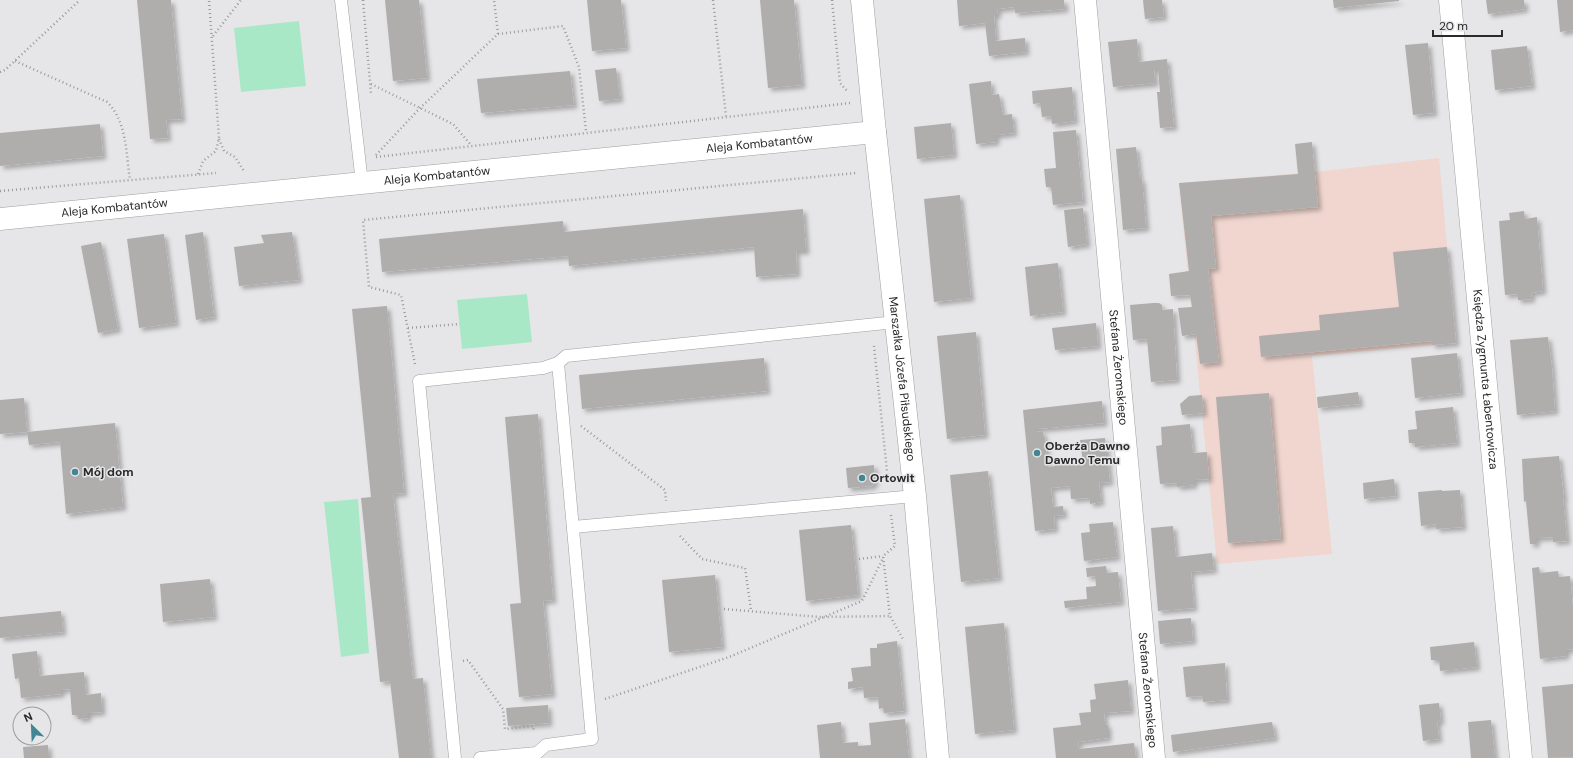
<svg xmlns="http://www.w3.org/2000/svg" width="1573" height="758" font-family="'DM Sans',sans-serif">
<style>
.industrial{fill:#f0d6cf}
.green{fill:#a8e8c6}
.building{fill:#b0aeac;filter:url(#shadow)}
.lines{fill:none;stroke-linecap:round;stroke-linejoin:round}
.service-casing{stroke:#9f9fa1;stroke-width:13}
.minor-casing{stroke:#9f9fa1;stroke-width:23}
.path{stroke:#999a9b;stroke-width:2.5;stroke-dasharray:1 3;stroke-linecap:butt}
.service{stroke:#fff;stroke-width:12}
.minor{stroke:#fff;stroke-width:22}
.poi-dot{fill:#428695;stroke:#e6e6e8;stroke-width:1.5}
.labels{text-anchor:middle;stroke-width:3;stroke-linejoin:round;paint-order:stroke}
.street-label{font-size:12px;fill:#292a2a;stroke:#e6e6e8}
.poi-label{font-size:12px;font-weight:bold;fill:#292a2a;stroke:#e6e6e8;text-anchor:start}
</style>
<defs>
<filter id="shadow"><feDropShadow dx="3.5" dy="3.5" stdDeviation="2" flood-color="#0004"/></filter>
</defs>
<rect width="100%" height="100%" fill="#e6e6e8"/>
<path class="industrial" d="M 1439,158 L 1456,343 L 1312,356 L 1332,554 L 1217,564 L 1179,183 L 1315,172 Z"/>
<g class="green">
<path d="M 299,21 L 306,86 L 241,92 L 234,28 Z"/>
<path d="M 527,294 L 532,342 L 462,349 L 457,300 Z"/>
<path d="M 358,499 L 369,653 L 341,657 L 324,502 Z"/>
</g>
<g class="building">
<path d="M 137,0 L 171,0 L 182,119 L 166,120 L 168,138 L 150,139 Z"/>
<path d="M 385,0 L 419,0 L 427,78 L 393,81 Z"/>
<path d="M 587,0 L 621,0 L 626,48 L 592,51 Z"/>
<path d="M 760,0 L 794,0 L 802,85 L 768,88 Z"/>
<path d="M 957,0 L 1064,0 L 1065,9 L 1015,13 L 1014,7 L 997,9 L 998,15 L 994,15 L 996,41 L 1025,38 L 1026,52 L 989,56 L 985,23 L 959,26 Z"/>
<path d="M 1143,0 L 1162,0 L 1164,17 L 1145,19 Z"/>
<path d="M 1333,0 L 1399,0 L 1399,1 L 1334,8 Z"/>
<path d="M 1486,0 L 1524,0 L 1525,9 L 1488,14 Z"/>
<path d="M 1557,0 L 1573,0 L 1573,30 L 1560,32 Z"/>
<path d="M 1137,39 L 1139,62 L 1167,59 L 1174,127 L 1160,128 L 1157,92 L 1160,92 L 1158,69 L 1154,69 L 1155,83 L 1113,87 L 1108,42 Z"/>
<path d="M 1428,43 L 1434,113 L 1413,115 L 1405,45 Z"/>
<path d="M 1527,46 L 1532,86 L 1495,90 L 1491,50 Z"/>
<path d="M 616,68 L 620,99 L 599,101 L 595,70 Z"/>
<path d="M 570,71 L 574,105 L 481,113 L 477,79 Z"/>
<path d="M 991,81 L 992,95 L 999,94 L 1003,115 L 1012,114 L 1014,133 L 996,135 L 996,142 L 976,144 L 969,84 Z"/>
<path d="M 1072,87 L 1075,121 L 1052,124 L 1051,116 L 1042,117 L 1040,103 L 1033,104 L 1032,91 Z"/>
<path d="M 951,123 L 954,155 L 917,159 L 914,127 Z"/>
<path d="M 100,124 L 103,156 L 0,166 L 0,133 Z"/>
<path d="M 1076,130 L 1083,202 L 1053,205 L 1051,187 L 1046,187 L 1044,169 L 1056,168 L 1053,132 Z"/>
<path d="M 1312,142 L 1318,207 L 1211,216 L 1216,268 L 1208,269 L 1219,362 L 1200,364 L 1196,334 L 1182,336 L 1178,308 L 1192,307 L 1190,295 L 1171,296 L 1169,274 L 1189,271 L 1179,183 L 1298,174 L 1295,144 Z"/>
<path d="M 1136,147 L 1140,179 L 1142,179 L 1146,228 L 1123,230 L 1116,149 Z"/>
<path d="M 960,195 L 971,298 L 934,302 L 924,199 Z"/>
<path d="M 1083,208 L 1087,244 L 1068,247 L 1064,210 Z"/>
<path d="M 803,209 L 806,251 L 796,251 L 797,274 L 756,277 L 754,247 L 569,266 L 568,256 L 382,272 L 379,239 L 563,221 L 564,232 Z"/>
<path d="M 1524,211 L 1525,219 L 1537,217 L 1543,291 L 1531,293 L 1532,299 L 1518,300 L 1517,294 L 1505,295 L 1499,221 L 1510,220 L 1509,213 Z"/>
<path d="M 203,232 L 214,317 L 196,320 L 185,235 Z"/>
<path d="M 292,232 L 299,280 L 239,286 L 234,247 L 264,243 L 261,235 Z"/>
<path d="M 164,234 L 176,323 L 139,328 L 127,239 Z"/>
<path d="M 101,242 L 118,329 L 98,333 L 81,246 Z"/>
<path d="M 1447,247 L 1456,343 L 1432,345 L 1432,341 L 1261,357 L 1259,336 L 1320,330 L 1319,315 L 1399,307 L 1393,252 Z"/>
<path d="M 1058,263 L 1063,312 L 1030,316 L 1025,267 Z"/>
<path d="M 1153,303 L 1159,303 L 1162,305 L 1162,310 L 1173,309 L 1177,380 L 1151,382 L 1147,339 L 1133,340 L 1130,305 Z"/>
<path d="M 387,306 L 404,493 L 393,494 L 413,679 L 423,678 L 431,758 L 399,758 L 390,681 L 380,682 L 361,498 L 371,497 L 352,309 Z"/>
<path d="M 1096,323 L 1098,346 L 1055,350 L 1052,328 Z"/>
<path d="M 976,332 L 985,435 L 947,439 L 937,336 Z"/>
<path d="M 1548,337 L 1552,368 L 1555,411 L 1517,415 L 1510,340 Z"/>
<path d="M 1457,353 L 1461,393 L 1415,398 L 1411,358 Z"/>
<path d="M 764,358 L 767,391 L 582,409 L 579,375 Z"/>
<path d="M 1358,392 L 1360,404 L 1318,408 L 1317,397 Z"/>
<path d="M 1269,393 L 1281,539 L 1228,543 L 1216,397 Z"/>
<path d="M 1202,395 L 1204,413 L 1182,415 L 1180,404 L 1189,396 Z"/>
<path d="M 24,398 L 27,432 L 0,434 L 0,400 Z"/>
<path d="M 1102,401 L 1104,423 L 1037,429 L 1037,432 L 1043,431 L 1044,438 L 1045,438 L 1048,467 L 1055,466 L 1055,464 L 1083,463 L 1080,440 L 1105,438 L 1110,482 L 1099,483 L 1101,502 L 1090,504 L 1089,498 L 1071,499 L 1070,486 L 1051,488 L 1053,507 L 1063,506 L 1064,515 L 1054,516 L 1055,529 L 1035,531 L 1023,410 Z"/>
<path d="M 1453,407 L 1457,443 L 1415,447 L 1415,443 L 1409,443 L 1408,430 L 1417,429 L 1415,411 Z"/>
<path d="M 538,414 L 553,600 L 543,601 L 552,694 L 519,697 L 510,604 L 521,603 L 505,417 Z"/>
<path d="M 115,423 L 123,507 L 66,514 L 60,442 L 29,445 L 27,432 Z"/>
<path d="M 1190,424 L 1193,453 L 1207,452 L 1209,479 L 1194,480 L 1194,485 L 1177,487 L 1177,483 L 1160,484 L 1156,446 L 1162,445 L 1161,427 Z"/>
<path d="M 1559,456 L 1564,498 L 1563,499 L 1567,541 L 1553,542 L 1553,537 L 1536,538 L 1536,544 L 1530,544 L 1526,501 L 1524,502 L 1522,459 Z"/>
<path d="M 874,465 L 875,482 L 872,486 L 848,488 L 846,468 Z"/>
<path d="M 988,471 L 999,578 L 961,582 L 950,475 Z"/>
<path d="M 1394,479 L 1396,496 L 1364,499 L 1363,483 Z"/>
<path d="M 1442,490 L 1442,491 L 1460,490 L 1463,527 L 1436,529 L 1436,524 L 1421,526 L 1418,492 Z"/>
<path d="M 1113,522 L 1117,557 L 1084,561 L 1081,533 L 1090,532 L 1089,524 Z"/>
<path d="M 851,525 L 858,595 L 806,601 L 799,530 Z"/>
<path d="M 1173,526 L 1176,557 L 1212,553 L 1214,570 L 1191,572 L 1194,608 L 1158,611 L 1151,528 Z"/>
<path d="M 1106,566 L 1107,573 L 1118,572 L 1121,602 L 1065,608 L 1064,601 L 1087,599 L 1086,587 L 1096,586 L 1095,576 L 1087,577 L 1086,568 Z"/>
<path d="M 1539,567 L 1540,573 L 1558,571 L 1559,577 L 1570,576 L 1573,607 L 1573,649 L 1566,650 L 1566,656 L 1540,659 L 1532,568 Z"/>
<path d="M 715,575 L 722,647 L 669,652 L 662,580 Z"/>
<path d="M 210,579 L 214,617 L 163,622 L 160,584 Z"/>
<path d="M 61,611 L 63,632 L 0,638 L 0,617 Z"/>
<path d="M 1191,618 L 1193,641 L 1160,644 L 1158,621 Z"/>
<path d="M 1004,623 L 1014,730 L 975,734 L 965,627 Z"/>
<path d="M 897,641 L 904,711 L 884,713 L 883,708 L 879,709 L 878,697 L 864,698 L 863,687 L 848,689 L 848,682 L 853,681 L 851,668 L 871,666 L 870,648 L 877,648 L 877,644 Z"/>
<path d="M 1474,642 L 1477,667 L 1440,671 L 1439,660 L 1431,660 L 1430,647 Z"/>
<path d="M 37,651 L 40,676 L 84,672 L 86,695 L 101,693 L 102,712 L 88,713 L 88,718 L 78,719 L 78,715 L 72,715 L 70,689 L 61,690 L 61,694 L 21,698 L 19,678 L 15,679 L 12,654 Z"/>
<path d="M 1225,663 L 1227,700 L 1203,702 L 1202,696 L 1186,697 L 1183,667 Z"/>
<path d="M 1128,680 L 1131,711 L 1104,713 L 1105,724 L 1108,725 L 1108,738 L 1078,742 L 1079,749 L 1134,743 L 1136,758 L 1056,758 L 1053,728 L 1081,725 L 1079,713 L 1091,712 L 1090,700 L 1096,699 L 1094,684 Z"/>
<path d="M 1573,684 L 1573,757 L 1548,758 L 1542,687 Z"/>
<path d="M 1439,703 L 1441,721 L 1437,722 L 1439,739 L 1423,741 L 1419,705 Z"/>
<path d="M 548,705 L 549,723 L 508,726 L 506,708 Z"/>
<path d="M 905,719 L 909,758 L 820,758 L 817,725 L 841,722 L 843,743 L 858,742 L 858,746 L 871,745 L 869,723 Z"/>
<path d="M 1491,720 L 1495,758 L 1471,758 L 1468,722 Z"/>
<path d="M 1272,722 L 1275,738 L 1173,752 L 1171,735 Z"/>
<path d="M 48,745 L 49,758 L 24,758 L 23,747 Z"/>
</g>
<g class="lines">
<g class="service-casing">
<g id="service">
<path d="M 341,0 L 362,183"/>
<path d="M 558,363 L 566,356 L 896,322"/>
<path d="M 573,527 L 915,496"/>
<path d="M 455,758 L 419,381 L 543,368 L 558,363 L 592,739 L 546,745 L 537,753 L 480,758"/>
</g>
</g>
<g class="minor-casing">
<g id="minor">
<path id="s1" d="M 862,0 L 875,132 L 915,496 L 938,758"/>
<path id="s2" d="M 1085,0 L 1154,758"/>
<path id="s3" d="M 1450,0 L 1521,758"/>
<path id="s4" d="M 0,219 L 875,132"/>
</g>
</g>
<g class="path">
<path d="M 363,0 L 371,94"/>
<path d="M 713,0 L 726,116"/>
<path d="M 832,0 L 840,83 L 848,92"/>
<path d="M 498,34 L 563,26 L 579,67 L 586,131"/>
<path d="M 213,36 L 241,0"/>
<path d="M 15,61 L 107,102 C 127,121 126,154 130,180"/>
<path d="M 0,72 L 5,70 L 80,0"/>
<path d="M 371,84 L 453,124 L 471,145"/>
<path d="M 219,139 L 224,151 L 235,157 L 244,171"/>
<path d="M 376,155 L 420,108 L 498,34 L 494,0"/>
<path d="M 376,157 L 850,103"/>
<path d="M 198,174 L 203,161 L 216,151 L 219,138 L 209,0"/>
<path d="M 0,191 L 216,173"/>
<path d="M 408,328 L 460,324"/>
<path d="M 874,346 L 888,481"/>
<path d="M 415,364 L 401,295 L 369,287 L 363,220 L 856,173"/>
<path d="M 581,426 L 665,490 L 666,501"/>
<path d="M 891,515 L 895,546 L 883,556 L 890,616 L 904,641"/>
<path d="M 680,536 L 702,559 L 745,568 L 751,610"/>
<path d="M 859,559 L 883,556"/>
<path d="M 724,609 L 820,617 L 890,616"/>
<path d="M 463,661 L 468,660 L 503,709 L 505,729 L 533,726 L 534,732"/>
<path d="M 605,699 L 729,657 L 862,601 L 883,558"/>
</g>
<use href="#service" class="service"/>
<use href="#minor" class="minor"/>
</g>
<g class="poi-dot">
<circle cx="1037" cy="453" r="4"/>
<circle cx="75" cy="472" r="4"/>
<circle cx="862" cy="478" r="4"/>
</g>
<g class="labels">
<g class="street-label">
<text dy="4" stroke="none"><textPath href="#s4" startOffset="763">Aleja Kombatantów</textPath></text>
<text dy="4" stroke="none"><textPath href="#s4" startOffset="439">Aleja Kombatantów</textPath></text>
<text dy="4" stroke="none"><textPath href="#s4" startOffset="115">Aleja Kombatantów</textPath></text>
<text dy="4" stroke="none"><textPath href="#s2" startOffset="369">Stefana Żeromskiego</textPath></text>
<text dy="4" stroke="none"><textPath href="#s1" startOffset="381">Marszałka Józefa Piłsudskiego</textPath></text>
<text dy="4" stroke="none"><textPath href="#s3" startOffset="381">Księdza Zygmunta Łabentowicza</textPath></text>
<text dy="4" stroke="none"><textPath href="#s2" startOffset="693">Stefana Żeromskiego</textPath></text>
</g>
<g class="poi-label">
<text x="1045" y="450">Oberża Dawno<tspan x="1045" dy="14">Dawno Temu</tspan></text>
<text x="83" y="476">Mój dom</text>
<text x="870" y="482">Ortowit</text>
</g>
</g>
<g transform="translate(32 726) rotate(336)"><circle r="19" fill="#e6e6e8" stroke="#9a9b9c"/>
<path d="M0-3L7 15L0 10L-7 15Z" fill="#428695"/>
<text y="-6" font-size="11" font-weight="bold" text-anchor="middle" fill="#292a2a">N</text>
</g>
<path d="M1433 30v6h69v-6" fill="none" stroke="#292a2a" stroke-width="2"/>
<text x="1439" y="30" font-size="12" fill="#292a2a" stroke="#e6e6e8" stroke-width="3" paint-order="stroke">20 m</text>
</svg>
